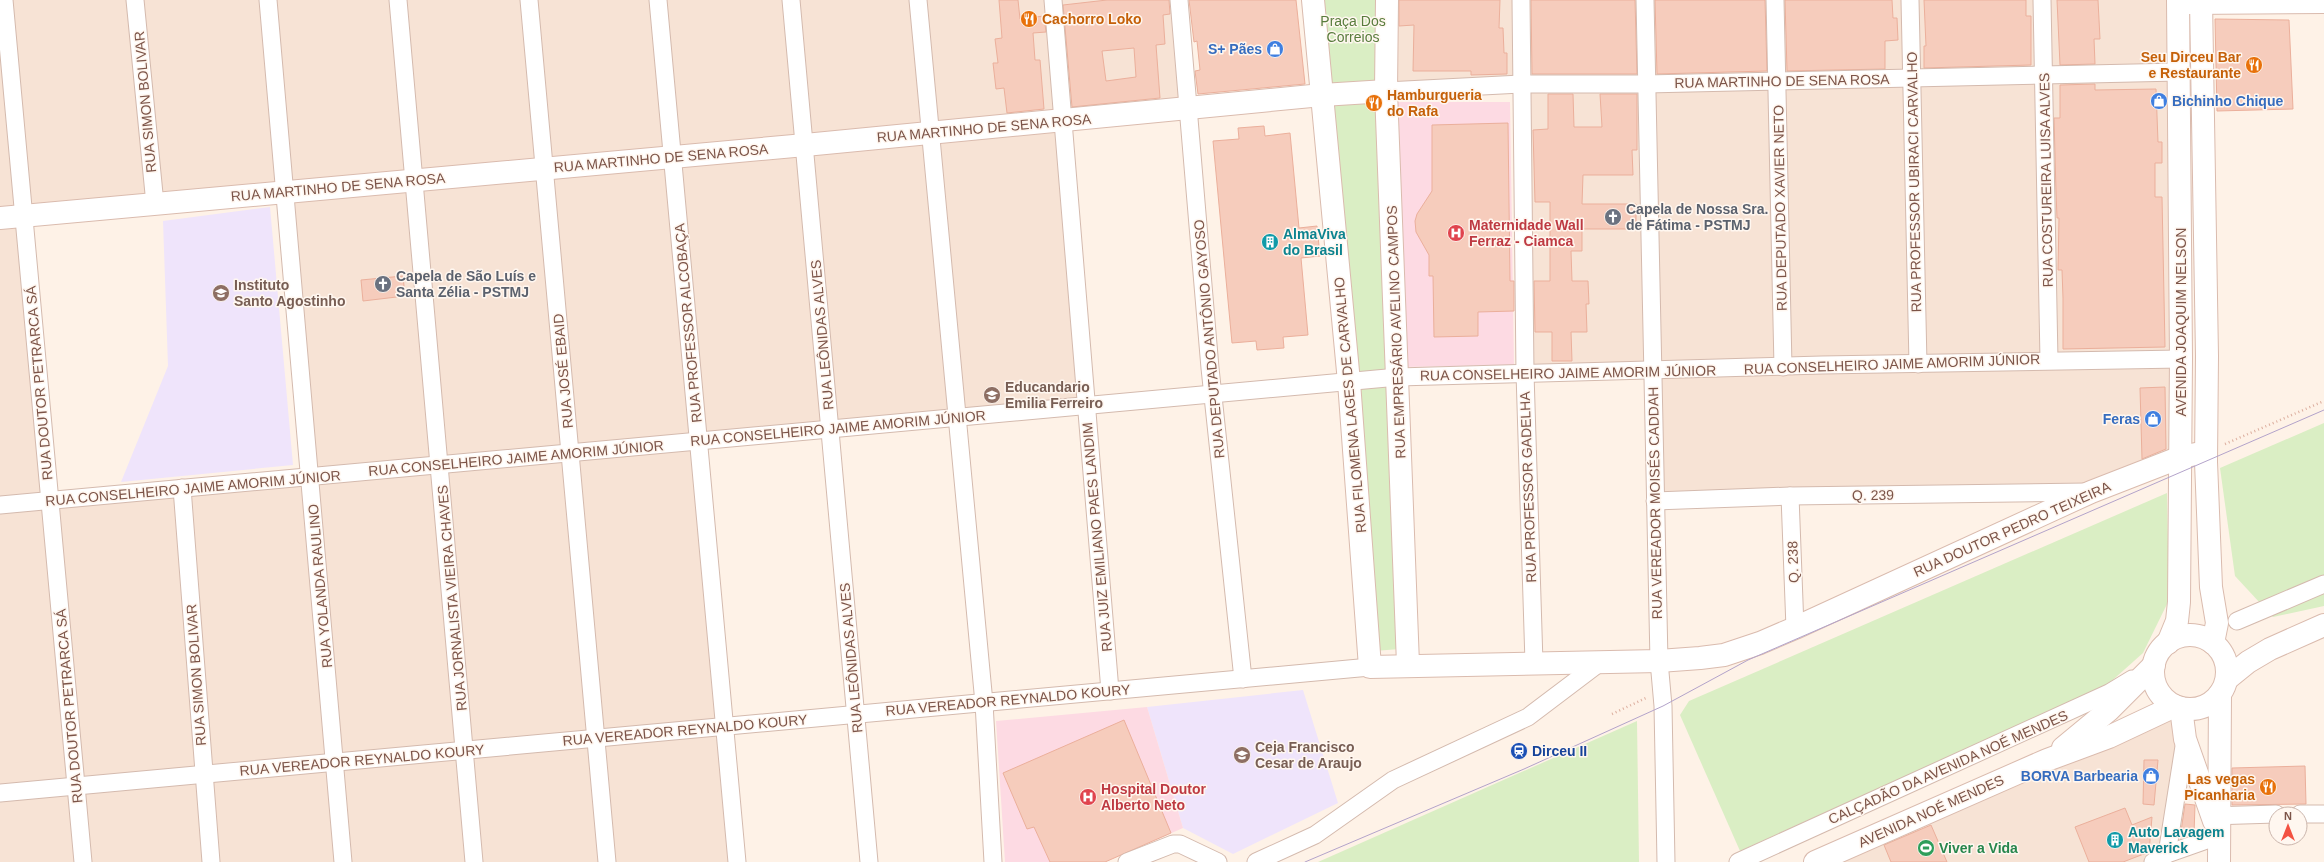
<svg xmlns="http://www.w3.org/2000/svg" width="2324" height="862" font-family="Helvetica,sans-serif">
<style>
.residential{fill:#f7e3d5;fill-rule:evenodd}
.education{fill:#efe4fb}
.medical{fill:#fddae3}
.green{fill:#daeec4}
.building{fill:#f6ccbc;stroke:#ebaf9b;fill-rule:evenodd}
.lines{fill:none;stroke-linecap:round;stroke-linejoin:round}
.street-casing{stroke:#d4baae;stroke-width:19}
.secondary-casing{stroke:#dabbae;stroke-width:24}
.path{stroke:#dcae9e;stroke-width:2.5;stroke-dasharray:1 3;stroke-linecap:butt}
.street{stroke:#fff;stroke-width:17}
.secondary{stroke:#fff;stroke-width:22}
.tram{stroke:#b3a3ca;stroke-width:1}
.labels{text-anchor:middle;stroke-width:3;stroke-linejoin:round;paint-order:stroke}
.food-label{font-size:14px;font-weight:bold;fill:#c56008;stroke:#fff7f0;text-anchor:start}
.park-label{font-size:14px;fill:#587c3c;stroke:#fff7f0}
.shop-label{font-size:14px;font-weight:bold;fill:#366cbe;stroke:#fff7f0;text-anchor:end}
.street-label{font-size:14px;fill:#7c5448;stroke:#fff7f0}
.worship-label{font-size:14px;font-weight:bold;fill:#5b616d;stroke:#fff7f0;text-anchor:start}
.health-label{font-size:14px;font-weight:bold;fill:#be3a42;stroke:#fff7f0;text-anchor:start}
.culture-label{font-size:14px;font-weight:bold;fill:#0d838f;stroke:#fff7f0;text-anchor:start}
.education-label{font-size:14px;font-weight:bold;fill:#785e54;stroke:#fff7f0;text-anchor:start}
.transit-label{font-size:14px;font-weight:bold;fill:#164399;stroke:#fff7f0;text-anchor:start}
.leisure-label{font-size:14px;font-weight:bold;fill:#27864d;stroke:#fff7f0;text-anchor:start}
</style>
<rect width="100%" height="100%" fill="#fef2e7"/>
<g class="residential">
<path d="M 0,0 L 1179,0 L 1189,108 L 1063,121 L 1086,405 L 698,442 L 737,862 L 0,862 ZM 285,192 L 310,477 L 50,501 L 24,216 Z"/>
<path d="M 1387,0 L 2178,0 L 2181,457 L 2091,492 L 1655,501 L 1652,371 L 1525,373 L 1521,84 L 1386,91 Z"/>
<path d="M 2181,708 L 2167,854 L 2153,862 L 1815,862 Z"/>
</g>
<g class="education">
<path d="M 270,207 L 293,465 L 121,482 L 168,366 L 163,221 Z"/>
<path d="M 1303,690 L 1338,803 L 1233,854 L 1183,828 L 1147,707 Z"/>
</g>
<g class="medical">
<path d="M 1396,102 L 1510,102 L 1514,365 L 1403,367 Z"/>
<path d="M 1147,707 L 1183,828 L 1105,862 L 1005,862 L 996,721 Z"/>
</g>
<g class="green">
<path d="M 1322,0 L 1381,0 L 1400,649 L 1374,651 Z"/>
<path d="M 2324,423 L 2324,606 L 2273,617 L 2235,576 L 2220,468 Z"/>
<path d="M 2167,493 L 2169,600 L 2143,653 L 2106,686 L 1740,851 L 1680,715 L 1689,701 Z"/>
<path d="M 1637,721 L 1639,862 L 1318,862 Z"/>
</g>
<g class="building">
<path d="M 999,0 L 1018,0 L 1020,19 L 1044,16 L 1046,32 L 1033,33 L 1035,60 L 1040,60 L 1044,109 L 1007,113 L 1004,88 L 996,89 L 993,63 L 998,63 L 995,39 L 1002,38 Z"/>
<path d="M 1107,0 L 1169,0 L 1170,14 L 1163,15 L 1165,44 L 1156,45 L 1160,98 L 1072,107 L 1063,5 ZM 1134,48 L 1136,77 L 1106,81 L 1102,51 Z"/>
<path d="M 1189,0 L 1296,0 L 1305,84 L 1198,94 L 1195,71 L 1200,70 L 1197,41 L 1194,42 Z"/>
<path d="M 1399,0 L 1500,0 L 1499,28 L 1503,28 L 1504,53 L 1507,53 L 1507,74 L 1471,75 L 1471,71 L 1413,71 L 1414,25 L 1399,26 Z"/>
<path d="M 1531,0 L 1635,0 L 1637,74 L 1532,74 Z"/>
<path d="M 1655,0 L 1765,0 L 1767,71 L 1657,74 Z"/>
<path d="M 1785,0 L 1892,0 L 1893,18 L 1897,18 L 1898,40 L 1885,41 L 1885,69 L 1787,71 Z"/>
<path d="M 1924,0 L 2026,0 L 2026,16 L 2031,16 L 2031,65 L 1924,68 L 1924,46 L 1926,46 Z"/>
<path d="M 2057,0 L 2098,0 L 2100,39 L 2094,39 L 2095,64 L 2060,65 Z"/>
<path d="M 2215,19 L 2289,20 L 2293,109 L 2217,111 Z"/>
<path d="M 2095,84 L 2095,90 L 2156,89 L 2158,142 L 2162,142 L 2162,163 L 2155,163 L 2155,197 L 2162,197 L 2165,347 L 2063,349 L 2063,298 L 2062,270 L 2058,270 L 2059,218 L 2057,218 L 2056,192 L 2054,118 L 2060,118 L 2060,85 Z"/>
<path d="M 1548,94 L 1573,94 L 1574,127 L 1602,127 L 1600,94 L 1637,94 L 1637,150 L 1632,150 L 1633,175 L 1583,175 L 1582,204 L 1636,204 L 1636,229 L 1582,229 L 1582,251 L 1571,251 L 1572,281 L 1588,281 L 1589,304 L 1586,304 L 1587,332 L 1571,332 L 1572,361 L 1552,361 L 1552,332 L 1535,332 L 1534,281 L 1550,281 L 1550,202 L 1535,202 L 1533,130 L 1548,129 Z"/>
<path d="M 1508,123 L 1510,281 L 1514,281 L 1514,311 L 1478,312 L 1478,336 L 1434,337 L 1433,276 L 1429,276 L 1429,255 L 1416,232 L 1415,221 L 1417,214 L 1432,191 L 1432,125 Z"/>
<path d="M 1264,126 L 1265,136 L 1290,133 L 1299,228 L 1317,226 L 1320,256 L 1301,258 L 1308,335 L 1283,337 L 1284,348 L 1257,350 L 1256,341 L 1232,343 L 1213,141 L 1239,139 L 1238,128 Z"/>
<path d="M 403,276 L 405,296 L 363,301 L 361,280 Z"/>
<path d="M 2165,387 L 2166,449 L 2142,459 L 2140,388 Z"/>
<path d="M 1124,720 L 1171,833 L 1105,862 L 1050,862 L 1034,827 L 1027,829 L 1003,773 Z"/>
<path d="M 2144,760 L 2158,760 L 2154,805 L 2143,804 Z"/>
<path d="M 2305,766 L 2306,804 L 2232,805 L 2232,768 Z"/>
<path d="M 2185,804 L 2195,805 L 2194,834 L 2180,838 Z"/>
<path d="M 2125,808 L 2132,825 L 2152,817 L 2149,852 L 2123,862 L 2089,862 L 2075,827 Z"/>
<path d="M 1931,825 L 1947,862 L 1891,862 L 1884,845 Z"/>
</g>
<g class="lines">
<g class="street-casing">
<g id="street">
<path d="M 4,0 L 83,862"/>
<path d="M 135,0 L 155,204"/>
<path d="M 268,0 L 343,862"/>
<path d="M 398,0 L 474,862"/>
<path d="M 529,0 L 607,862"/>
<path d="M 658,0 L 737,862"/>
<path d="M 791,0 L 869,862"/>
<path d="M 918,0 L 984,703 L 993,862"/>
<path d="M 1053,0 L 1110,691"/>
<path d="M 1179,0 L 1210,368 L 1243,679"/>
<path d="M 1521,0 L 1525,373 L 1534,663"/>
<path d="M 1645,0 L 1659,661 L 1663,706 L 1666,862"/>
<path d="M 1775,0 L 1783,367"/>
<path d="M 1910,0 L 1918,364"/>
<path d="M 2042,0 L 2049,360"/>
<path d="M 1386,91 L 1521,84 L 1646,84 L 2179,72"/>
<path d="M 182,488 L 211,862"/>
<path d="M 1790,496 L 1795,628"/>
<path d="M 1655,501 L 1790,496 L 2087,492"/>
<path d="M 0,505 L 1398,377 L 1822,365 L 2181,359"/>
<path d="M 2237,621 L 2324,584"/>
<path d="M 0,793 L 1370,667"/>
<path d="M 2300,814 L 2324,814"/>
<path d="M 2211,816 L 2276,814"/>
<path d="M 2167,854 L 2185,740"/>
<path d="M 1127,862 L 1173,844 L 1180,844 L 1218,862"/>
<path d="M 1256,862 L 1315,835 L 1393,780 L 1528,717 L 1602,661"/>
<path d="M 1738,862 L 2109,693 L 2132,679"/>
<path d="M 2153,862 L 2167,854 L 2218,836"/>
</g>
</g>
<g class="secondary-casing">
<g id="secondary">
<path d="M 1313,0 L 1349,382 L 1370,667 L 1659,661 L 1700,658 L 1724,655 L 1760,643 L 1795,628 L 2091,492 L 2181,457 L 2206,452"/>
<path d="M 1387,0 L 1386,91 L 1408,664"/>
<path d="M 2201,0 L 2207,356 L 2206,462 L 2211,587 L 2217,623 L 2213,643"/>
<path d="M 2187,3 L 2324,2"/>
<path d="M 0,218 L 805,145 L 1322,95 L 1386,91"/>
<circle cx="2190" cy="672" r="37"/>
<path d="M 2168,643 L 2177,621 L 2179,602 L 2181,359 L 2178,0"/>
<path d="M 2227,679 L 2248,662 L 2270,649 L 2324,625"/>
<path d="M 2181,708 L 2185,739 L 2214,821"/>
<path d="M 2063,748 L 2109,710 L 2154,665"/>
<path d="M 1815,862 L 2047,760 L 2109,737 L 2175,706"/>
<path d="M 2219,862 L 2220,694"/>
</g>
</g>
<g class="path">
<path d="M 2225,444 L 2324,401"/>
<path d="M 1612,714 L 1646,698"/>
</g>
<use href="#street" class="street"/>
<use href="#secondary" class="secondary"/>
<path class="tram" d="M 1305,862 L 1524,769 L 1663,706 L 1748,660 L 2324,410"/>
</g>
<defs>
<g id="restaurant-disc" transform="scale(0.9)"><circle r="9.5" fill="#e8710a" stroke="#fff7f0"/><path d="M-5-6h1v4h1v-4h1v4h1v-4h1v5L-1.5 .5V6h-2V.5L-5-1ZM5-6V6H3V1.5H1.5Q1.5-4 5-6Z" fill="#fff"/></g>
<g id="shop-disc" transform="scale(0.9)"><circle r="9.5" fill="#3f7fe0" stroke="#fff7f0"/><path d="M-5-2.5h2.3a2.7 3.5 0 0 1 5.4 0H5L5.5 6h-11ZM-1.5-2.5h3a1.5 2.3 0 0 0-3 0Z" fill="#fff"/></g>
<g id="church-disc" transform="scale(0.9)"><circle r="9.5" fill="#6b7280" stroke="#fff7f0"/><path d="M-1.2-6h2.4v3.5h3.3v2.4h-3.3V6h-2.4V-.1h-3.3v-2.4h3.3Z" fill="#fff"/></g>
<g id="hospital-disc" transform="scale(0.9)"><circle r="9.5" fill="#e0444e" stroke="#fff7f0"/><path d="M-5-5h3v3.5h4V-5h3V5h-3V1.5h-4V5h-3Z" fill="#fff"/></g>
<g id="building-disc" transform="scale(0.9)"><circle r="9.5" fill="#0f9aa8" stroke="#fff7f0"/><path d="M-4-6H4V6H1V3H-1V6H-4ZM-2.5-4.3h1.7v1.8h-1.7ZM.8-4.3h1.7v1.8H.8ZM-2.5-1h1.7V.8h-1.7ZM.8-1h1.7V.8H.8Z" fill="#fff"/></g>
<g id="school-disc" transform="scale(0.9)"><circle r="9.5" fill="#8d6e63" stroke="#fff7f0"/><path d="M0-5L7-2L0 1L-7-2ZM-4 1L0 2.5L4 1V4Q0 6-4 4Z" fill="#fff"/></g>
<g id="station-disc" transform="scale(0.9)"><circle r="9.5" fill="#1a4fb4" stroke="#fff7f0"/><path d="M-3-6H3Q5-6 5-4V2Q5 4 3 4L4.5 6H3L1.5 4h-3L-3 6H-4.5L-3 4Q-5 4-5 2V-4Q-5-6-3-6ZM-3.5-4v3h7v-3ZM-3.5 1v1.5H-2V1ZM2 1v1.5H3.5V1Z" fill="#fff"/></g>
<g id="stadium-disc" transform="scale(0.9)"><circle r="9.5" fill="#2e9e5b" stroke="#fff7f0"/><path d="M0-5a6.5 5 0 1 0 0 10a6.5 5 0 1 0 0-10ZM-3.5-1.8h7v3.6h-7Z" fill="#fff"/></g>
</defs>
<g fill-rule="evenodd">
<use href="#restaurant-disc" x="1029" y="19"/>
<use href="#shop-disc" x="1275" y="49"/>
<use href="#restaurant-disc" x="2254" y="65"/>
<use href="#shop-disc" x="2159" y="101"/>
<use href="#restaurant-disc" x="1374" y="103"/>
<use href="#church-disc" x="1613" y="217"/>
<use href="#hospital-disc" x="1456" y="233"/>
<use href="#building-disc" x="1270" y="242"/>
<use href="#church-disc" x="383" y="284"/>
<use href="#school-disc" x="221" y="293"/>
<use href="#school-disc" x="992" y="395"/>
<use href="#shop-disc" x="2153" y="419"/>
<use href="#station-disc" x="1519" y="751"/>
<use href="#school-disc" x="1242" y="755"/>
<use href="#shop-disc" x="2151" y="776"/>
<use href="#restaurant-disc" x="2268" y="787"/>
<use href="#hospital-disc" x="1088" y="797"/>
<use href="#building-disc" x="2115" y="840"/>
<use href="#stadium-disc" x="1926" y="848"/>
</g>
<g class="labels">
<g class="food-label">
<text x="1042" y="24">Cachorro Loko</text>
<text x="2241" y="62" text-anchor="end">Seu Dirceu Bar<tspan x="2241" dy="16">e Restaurante</tspan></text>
<text x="1387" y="100">Hamburgueria<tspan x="1387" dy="16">do Rafa</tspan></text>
<text x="2255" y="784" text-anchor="end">Las vegas<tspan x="2255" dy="16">Picanharia</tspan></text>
</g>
<g class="park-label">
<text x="1353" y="26">Praça Dos<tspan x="1353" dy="16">Correios</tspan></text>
</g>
<g class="shop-label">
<text x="1262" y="54">S+ Pães</text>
<text x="2172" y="106" text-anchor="start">Bichinho Chique</text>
<text x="2140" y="424">Feras</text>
<text x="2138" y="781">BORVA Barbearia</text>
</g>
<g class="street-label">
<text transform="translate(1782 81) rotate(-1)" y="5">RUA MARTINHO DE SENA ROSA</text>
<text transform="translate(145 102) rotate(-95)" y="5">RUA SIMON BOLIVAR</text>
<text transform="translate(984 128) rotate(-5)" y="5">RUA MARTINHO DE SENA ROSA</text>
<text transform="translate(661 158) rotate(-5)" y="5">RUA MARTINHO DE SENA ROSA</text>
<text transform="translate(2046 180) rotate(-91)" y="5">RUA COSTUREIRA LUISA ALVES</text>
<text transform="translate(1914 182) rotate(-91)" y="5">RUA PROFESSOR UBIRACI CARVALHO</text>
<text transform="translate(338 187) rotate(-5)" y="5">RUA MARTINHO DE SENA ROSA</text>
<text transform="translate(1780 208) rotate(-91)" y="5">RUA DEPUTADO XAVIER NETO</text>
<text transform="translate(2181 322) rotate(-90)" y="5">AVENIDA JOAQUIM NELSON</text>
<text transform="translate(688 323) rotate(-95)" y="5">RUA PROFESSOR ALCOBAÇA</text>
<text transform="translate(1396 332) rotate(-92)" y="5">RUA EMPRESÁRIO AVELINO CAMPOS</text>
<text transform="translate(822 335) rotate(-95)" y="5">RUA LEÔNIDAS ALVES</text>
<text transform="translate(1209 339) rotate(-95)" y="5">RUA DEPUTADO ANTÔNIO GAYOSO</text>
<text transform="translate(1892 364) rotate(-2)" y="5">RUA CONSELHEIRO JAIME AMORIM JÚNIOR</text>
<text transform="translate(563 371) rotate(-95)" y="5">RUA JOSÉ EBAID</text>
<text transform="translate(1568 373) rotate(-1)" y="5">RUA CONSELHEIRO JAIME AMORIM JÚNIOR</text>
<text transform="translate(39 383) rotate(-95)" y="5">RUA DOUTOR PETRARCA SÁ</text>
<text transform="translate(1350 405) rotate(-95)" y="5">RUA FILOMENA LAGES DE CARVALHO</text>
<text transform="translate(838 428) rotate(-5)" y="5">RUA CONSELHEIRO JAIME AMORIM JÚNIOR</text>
<text transform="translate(516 458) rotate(-5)" y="5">RUA CONSELHEIRO JAIME AMORIM JÚNIOR</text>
<text transform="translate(1528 487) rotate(-92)" y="5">RUA PROFESSOR GADELHA</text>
<text transform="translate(193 488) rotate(-5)" y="5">RUA CONSELHEIRO JAIME AMORIM JÚNIOR</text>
<text transform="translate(1873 495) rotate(-1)" y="5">Q. 239</text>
<text transform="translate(1655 503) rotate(-91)" y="5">RUA VEREADOR MOISÉS CADDAH</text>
<text transform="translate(2012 529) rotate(-24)" y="5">RUA DOUTOR PEDRO TEIXEIRA</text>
<text transform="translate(1097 537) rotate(-95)" y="5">RUA JUIZ EMILIANO PAES LANDIM</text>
<text transform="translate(1793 562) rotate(-92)" y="5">Q. 238</text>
<text transform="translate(320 586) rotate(-95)" y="5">RUA YOLANDA RAULINO</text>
<text transform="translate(452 598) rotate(-95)" y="5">RUA JORNALISTA VIEIRA CHAVES</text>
<text transform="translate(851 658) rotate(-95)" y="5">RUA LEÔNIDAS ALVES</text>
<text transform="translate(196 675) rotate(-94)" y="5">RUA SIMON BOLIVAR</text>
<text transform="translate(1008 700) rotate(-5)" y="5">RUA VEREADOR REYNALDO KOURY</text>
<text transform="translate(69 706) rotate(-95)" y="5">RUA DOUTOR PETRARCA SÁ</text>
<text transform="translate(685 730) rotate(-5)" y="5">RUA VEREADOR REYNALDO KOURY</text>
<text transform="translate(362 760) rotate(-5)" y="5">RUA VEREADOR REYNALDO KOURY</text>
<text transform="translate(1948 767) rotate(-24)" y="5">CALÇADÃO DA AVENIDA NOÉ MENDES</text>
<text transform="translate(1931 811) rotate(-24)" y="5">AVENIDA NOÉ MENDES</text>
</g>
<g class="worship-label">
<text x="1626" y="214">Capela de Nossa Sra.<tspan x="1626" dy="16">de Fátima - PSTMJ</tspan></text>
<text x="396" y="281">Capela de São Luís e<tspan x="396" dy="16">Santa Zélia - PSTMJ</tspan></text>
</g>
<g class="health-label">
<text x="1469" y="230">Maternidade Wall<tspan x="1469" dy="16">Ferraz - Ciamca</tspan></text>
<text x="1101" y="794">Hospital Doutor<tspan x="1101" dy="16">Alberto Neto</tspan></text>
</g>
<g class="culture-label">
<text x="1283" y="239">AlmaViva<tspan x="1283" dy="16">do Brasil</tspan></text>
<text x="2128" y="837">Auto Lavagem<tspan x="2128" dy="16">Maverick</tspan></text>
</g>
<g class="education-label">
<text x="234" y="290">Instituto<tspan x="234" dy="16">Santo Agostinho</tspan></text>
<text x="1005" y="392">Educandario<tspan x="1005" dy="16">Emilia Ferreiro</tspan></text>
<text x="1255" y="752">Ceja Francisco<tspan x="1255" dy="16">Cesar de Araujo</tspan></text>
</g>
<g class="transit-label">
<text x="1532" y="756">Dirceu II</text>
</g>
<g class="leisure-label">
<text x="1939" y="853">Viver a Vida</text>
</g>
</g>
<g transform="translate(2288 826)"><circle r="19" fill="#fff7f0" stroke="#cbb6ad"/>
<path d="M0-3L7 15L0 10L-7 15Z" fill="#f35242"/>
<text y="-6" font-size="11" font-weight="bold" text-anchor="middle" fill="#7c5448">N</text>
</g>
</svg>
